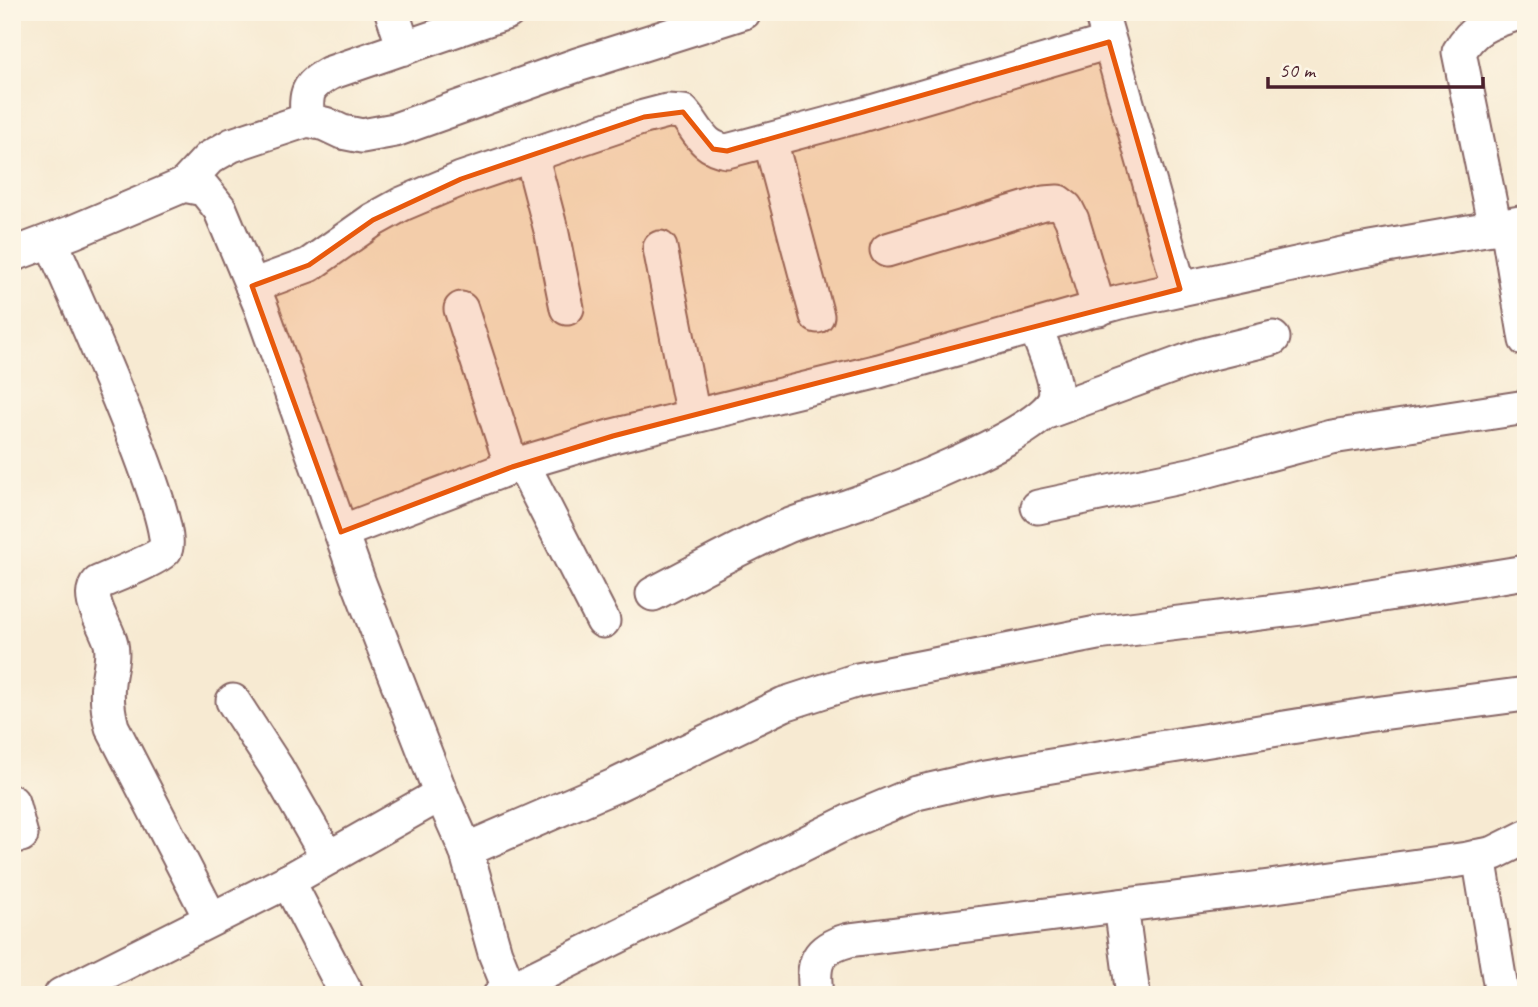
<svg xmlns="http://www.w3.org/2000/svg" width="1538" height="1007" font-family="Caveat,sans-serif">
<style>
.lines{fill:none;stroke-linecap:round;stroke-linejoin:round}
.street-casing{stroke:#876665;stroke-width:37}
.street{stroke:#fff;stroke-width:33}
.marked{fill:#e8590c;fill-opacity:0.2;stroke:#e8590c;stroke-width:5;stroke-linejoin:round}
</style>
<rect width="100%" height="100%" fill="#fcf5e5"/>
<filter id="ink" filterUnits="userSpaceOnUse"><feTurbulence type="fractalNoise" baseFrequency=".0143" numOctaves="2"/><feDisplacementMap in="SourceGraphic" scale="14" xChannelSelector="R" yChannelSelector="G"/><feConvolveMatrix kernelMatrix="1 2 1 2 8 2 1 2 1" color-interpolation-filters="sRGB"/></filter>
<filter id="wash" filterUnits="userSpaceOnUse"><feTurbulence type="fractalNoise" baseFrequency=".00686" numOctaves="4" result="noise"/><feDisplacementMap in="SourceGraphic" scale="28" xChannelSelector="R" yChannelSelector="G"/><feGaussianBlur stdDeviation="1.57" result="paint"/><feColorMatrix in="noise" values="0 0 0 0 0 0 0 0 0 0 0 0 0 0 0 0 0 1.4 0 .05"/><feComposite in="paint" operator="in"/></filter>
<g filter="url(#wash)">
<rect width="100%" height="100%" fill="#f7ead2"/>
</g>
<g filter="url(#ink)">
<g class="lines">
<g class="street-casing">
<g id="street">
<path d="M 392,12 L 404,48"/>
<path d="M 1101,12 L 1180,289"/>
<path d="M 307,120 C 306,93 305,87 330,73 L 508,12"/>
<path d="M 770,140 L 817,316"/>
<path d="M 531,154 L 552,234 L 567,308"/>
<path d="M 184,185 L 209,158 L 232,145 L 307,120 L 325,124 L 342,132 L 362,136 L 395,130 L 577,65 L 744,12"/>
<path d="M 1507,226 L 1526,340"/>
<path d="M 1495,228 L 1459,52 C 1475,24 1493,22 1522,12"/>
<path d="M 51,241 C 67,279 180,526 165,550 C 158,559 111,577 98,583 C 84,598 107,626 111,644 C 114,657 109,670 108,683 C 106,699 108,712 112,727 L 211,919"/>
<path d="M 660,248 L 693,416"/>
<path d="M 887,250 L 1044,203 L 1058,202 L 1066,208 L 1072,220 L 1099,309"/>
<path d="M 12,255 L 73,232 L 184,185 L 204,189 L 220,209 L 261,307 L 359,583 L 441,794 L 466,850 L 495,953 L 512,995"/>
<path d="M 252,286 L 309,265 L 373,220 L 402,204 L 461,179 L 644,117 L 667,111 L 683,112 C 698,129 702,148 727,151 L 858,116 L 1109,42"/>
<path d="M 461,309 L 512,467"/>
<path d="M 1047,412 L 1200,356 L 1273,338"/>
<path d="M 522,463 L 603,621"/>
<path d="M 1038,507 L 1194,474 L 1332,437 L 1526,407"/>
<path d="M 341,532 L 522,463 L 613,436 L 879,371 L 1120,302 L 1347,253 L 1526,222"/>
<path d="M 653,594 C 696,572 738,548 781,529 C 802,519 825,515 846,507 C 884,494 1046,433 1055,398 C 1059,383 1041,342 1035,327"/>
<path d="M 233,701 L 276,767 L 328,858"/>
<path d="M 12,802 L 21,835"/>
<path d="M 466,850 L 614,786 L 784,704 L 858,680 L 1097,633 L 1301,608 L 1526,572"/>
<path d="M 1479,856 L 1502,995"/>
<path d="M 288,881 L 347,995"/>
<path d="M 1121,906 L 1133,995"/>
<path d="M 61,995 L 288,881 L 441,794"/>
<path d="M 500,995 L 850,821 L 917,793 L 986,777 L 1153,749 L 1366,715 L 1526,694"/>
<path d="M 816,995 C 812,962 816,949 849,940 L 1269,887 L 1467,859 L 1494,853 L 1526,837"/>
</g>
</g>
<use href="#street" class="street"/>
</g>
</g>
<path class="marked" d="M 1109,42 L 1180,289 L 613,436 L 512,467 L 341,532 L 252,286 L 309,265 L 373,220 L 461,179 L 644,117 L 683,112 L 713,149 L 727,151 Z"/>
<rect width="1538" height="1007" fill="none" stroke="#fcf5e5" stroke-width="42"/>
<path d="M1268 77v10h215v-10" fill="none" stroke="#4a1f2b" stroke-width="3.5"/>
<text x="1279" y="77" font-size="21" fill="#4a1f2b" stroke="#fcf5e5" stroke-width="5" paint-order="stroke">50 m</text>
</svg>
